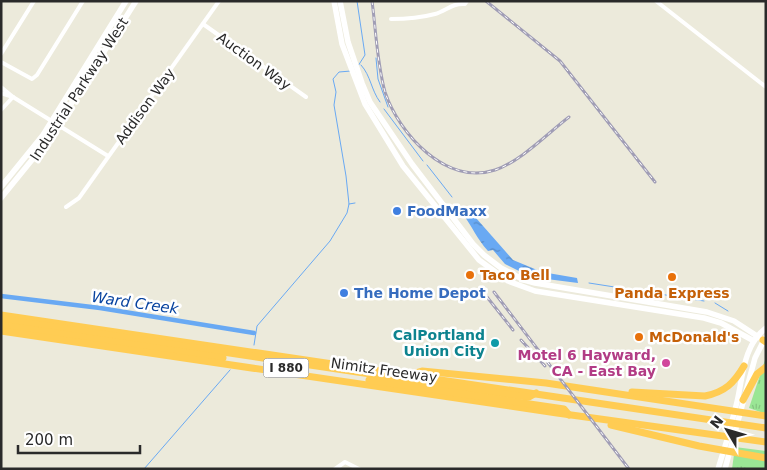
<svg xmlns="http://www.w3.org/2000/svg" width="767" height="470" font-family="'DejaVu Sans',sans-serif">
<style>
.grass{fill:url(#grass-tufts)}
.water{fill:url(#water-ripples)}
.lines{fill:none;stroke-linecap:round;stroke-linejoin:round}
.stream{stroke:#69a9f3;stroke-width:1}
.canal{stroke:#69a9f3;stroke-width:4.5}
.minor{stroke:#fff;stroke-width:4}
.secondary{stroke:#fff;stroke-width:5.5}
.motorway{stroke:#ffcc53;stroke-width:7}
.rail-casing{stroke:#a09db5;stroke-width:3}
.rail{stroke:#fff;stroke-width:1;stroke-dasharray:4;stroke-linecap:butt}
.shop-dot{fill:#3f7fe0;stroke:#fff;stroke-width:2}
.food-dot{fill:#e8710a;stroke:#fff;stroke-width:2}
.culture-dot{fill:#0f9aa8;stroke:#fff;stroke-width:2}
.hotel-dot{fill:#d1479c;stroke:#fff;stroke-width:2}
.labels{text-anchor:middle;stroke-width:5;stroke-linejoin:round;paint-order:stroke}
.shield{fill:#fff;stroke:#6a6a6a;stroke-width:1}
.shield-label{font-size:12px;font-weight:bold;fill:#2a2a2a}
.street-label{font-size:14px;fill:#2a2a2a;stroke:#fff}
.shop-label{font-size:14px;font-weight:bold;fill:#366cbe;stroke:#fff;text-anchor:start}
.food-label{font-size:14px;font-weight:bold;fill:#c56008;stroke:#fff;text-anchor:start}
.culture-label{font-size:14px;font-weight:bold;fill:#0d838f;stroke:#fff;text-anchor:end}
.hotel-label{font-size:14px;font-weight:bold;fill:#b23c85;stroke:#fff;text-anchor:end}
.water-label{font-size:15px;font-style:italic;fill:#08439f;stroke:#fff}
</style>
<defs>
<pattern id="grass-tufts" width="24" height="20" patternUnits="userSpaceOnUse" patternTransform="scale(1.25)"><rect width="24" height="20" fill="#9ae695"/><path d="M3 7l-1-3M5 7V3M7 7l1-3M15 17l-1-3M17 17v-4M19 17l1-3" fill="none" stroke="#85c581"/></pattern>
<pattern id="water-ripples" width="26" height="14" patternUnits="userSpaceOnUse" patternTransform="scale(1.25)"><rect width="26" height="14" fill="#69a9f3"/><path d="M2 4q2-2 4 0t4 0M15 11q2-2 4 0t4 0" fill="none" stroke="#578ac5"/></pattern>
</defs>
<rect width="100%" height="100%" fill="#eceadb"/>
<g class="grass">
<path d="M 766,357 L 766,414 L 749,408 Z"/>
<path d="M 735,447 L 766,451 L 766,469 L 732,469 Z"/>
</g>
<path class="water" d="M 469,210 L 513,260 L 542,272 L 577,278 L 578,283 L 531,277 L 505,264 L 493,250 L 488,251 C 477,239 472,226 462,213 Z"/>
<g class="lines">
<g class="stream">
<path d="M 357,1 L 365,55 L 358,66"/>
<path d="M 376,58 L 378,79 L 388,107"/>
<path d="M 361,65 C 371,76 371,90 380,102"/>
<path d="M 384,109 L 423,161"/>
<path d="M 427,165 L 452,197"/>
<path d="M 349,204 L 355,203"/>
<path d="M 589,283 L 704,301"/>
<path d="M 715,303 L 728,311"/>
<path d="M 254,345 L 257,326 L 330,241 L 347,213 L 349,204 L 346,176 L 334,105 L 336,92 L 333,79 L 339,72 L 351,71"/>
<path d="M 144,469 L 230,370"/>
</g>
<path class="canal" d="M 1,296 L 100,308 L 254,333"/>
<g class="minor">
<path d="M 656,1 L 766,87"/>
<path d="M 391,19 C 406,19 420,18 435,14 C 446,11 452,3 465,4 L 467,1"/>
<path d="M 203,24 L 306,97"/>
<path d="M 1,54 L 34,1"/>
<path d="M 1,62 L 32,79 L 37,75 L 83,1"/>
<path d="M 1,87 L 13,97 L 108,156"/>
<path d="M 1,93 L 13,97"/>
<path d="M 1,110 L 13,97"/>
<path d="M 66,207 L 79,198 L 219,1"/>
<path d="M 335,469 L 345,462 L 359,469"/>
</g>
<g class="secondary">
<path d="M 334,1 L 342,44 L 365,104 L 403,166 L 479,260 L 508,281 L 535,291 L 704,318 L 721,323 L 754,341"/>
<path d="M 340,1 L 348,42 L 362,83 L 370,102 L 412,164 L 473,244 L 484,255 L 501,268 L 524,280 L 535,283 L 707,312 L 734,321 L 763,340"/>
<path d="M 1,187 L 43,135 L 126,1"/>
<path d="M 1,198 L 49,139 L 136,1"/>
<path d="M 718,469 C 725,448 731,427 736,406 C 743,380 742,346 766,328"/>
<path d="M 725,469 L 755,358 L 765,338"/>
</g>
<g class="motorway">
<path d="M 1,315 L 766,428"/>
<path d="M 1,319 L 519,396 L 529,397 L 536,393"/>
<path d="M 1,325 L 223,358"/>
<path d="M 1,331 L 557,413 L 766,442"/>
<path d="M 763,340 L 766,342"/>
<path d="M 412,374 L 422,371 L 546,383 L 766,416"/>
<path d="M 369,380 L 564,409 L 569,415"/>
<path d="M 632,392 L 705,396 C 725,392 734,383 744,366"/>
<path d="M 743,400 L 757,374 L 766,367"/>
<path d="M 611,425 L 699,446 L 766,458"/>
</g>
<g class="rail-casing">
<g id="rail">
<path d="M 372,1 C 376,31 377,63 385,92 C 399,134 446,186 495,170 C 520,162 548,133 569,117"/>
<path d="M 486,1 L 560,61 L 655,182"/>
<path d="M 494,292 L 629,469"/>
<path d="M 487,297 L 513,330"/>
<path d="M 521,340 L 545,366"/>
</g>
</g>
<use href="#rail" class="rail"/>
</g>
<g class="shop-dot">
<circle cx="397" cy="211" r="5"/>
<circle cx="344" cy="293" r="5"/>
</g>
<g class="food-dot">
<circle cx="470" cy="275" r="5"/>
<circle cx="672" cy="277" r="5"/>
<circle cx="639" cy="337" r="5"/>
</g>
<circle class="culture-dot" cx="495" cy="343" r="5"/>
<circle class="hotel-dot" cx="666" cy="363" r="5"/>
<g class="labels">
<rect class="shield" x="263.5" y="358.5" width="45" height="19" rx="4"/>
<g class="shield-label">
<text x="286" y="372">I 880</text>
</g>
<g class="street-label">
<text transform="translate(254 61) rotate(36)" y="5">Auction Way</text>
<text transform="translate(79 89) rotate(-57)" y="5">Industrial Parkway West</text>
<text transform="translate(145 106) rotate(-54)" y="5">Addison Way</text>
<text transform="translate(384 370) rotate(8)" y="5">Nimitz Freeway</text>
</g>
<g class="shop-label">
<text x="407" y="216">FoodMaxx</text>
<text x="354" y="298">The Home Depot</text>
</g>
<g class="food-label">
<text x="480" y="280">Taco Bell</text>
<text x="672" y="298" text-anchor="middle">Panda Express</text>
<text x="649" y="342">McDonald's</text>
</g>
<g class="culture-label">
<text x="485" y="340">CalPortland<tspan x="485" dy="16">Union City</tspan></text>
</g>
<g class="hotel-label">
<text x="656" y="360">Motel 6 Hayward,<tspan x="656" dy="16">CA - East Bay</tspan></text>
</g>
<g class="water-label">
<text transform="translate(135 303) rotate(8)" y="5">Ward Creek</text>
</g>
</g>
<rect width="767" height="470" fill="none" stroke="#2a2a2a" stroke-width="5"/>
<g transform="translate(727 430) rotate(308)" stroke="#ffffff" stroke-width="4" paint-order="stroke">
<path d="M0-4L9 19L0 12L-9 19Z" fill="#2a2a2a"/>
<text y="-8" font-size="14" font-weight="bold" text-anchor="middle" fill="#2a2a2a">N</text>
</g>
<path d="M18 445v8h122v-8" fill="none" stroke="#2a2a2a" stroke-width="2.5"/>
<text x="25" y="445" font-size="15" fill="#2a2a2a" stroke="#ffffff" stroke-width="4" paint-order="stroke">200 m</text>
</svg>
